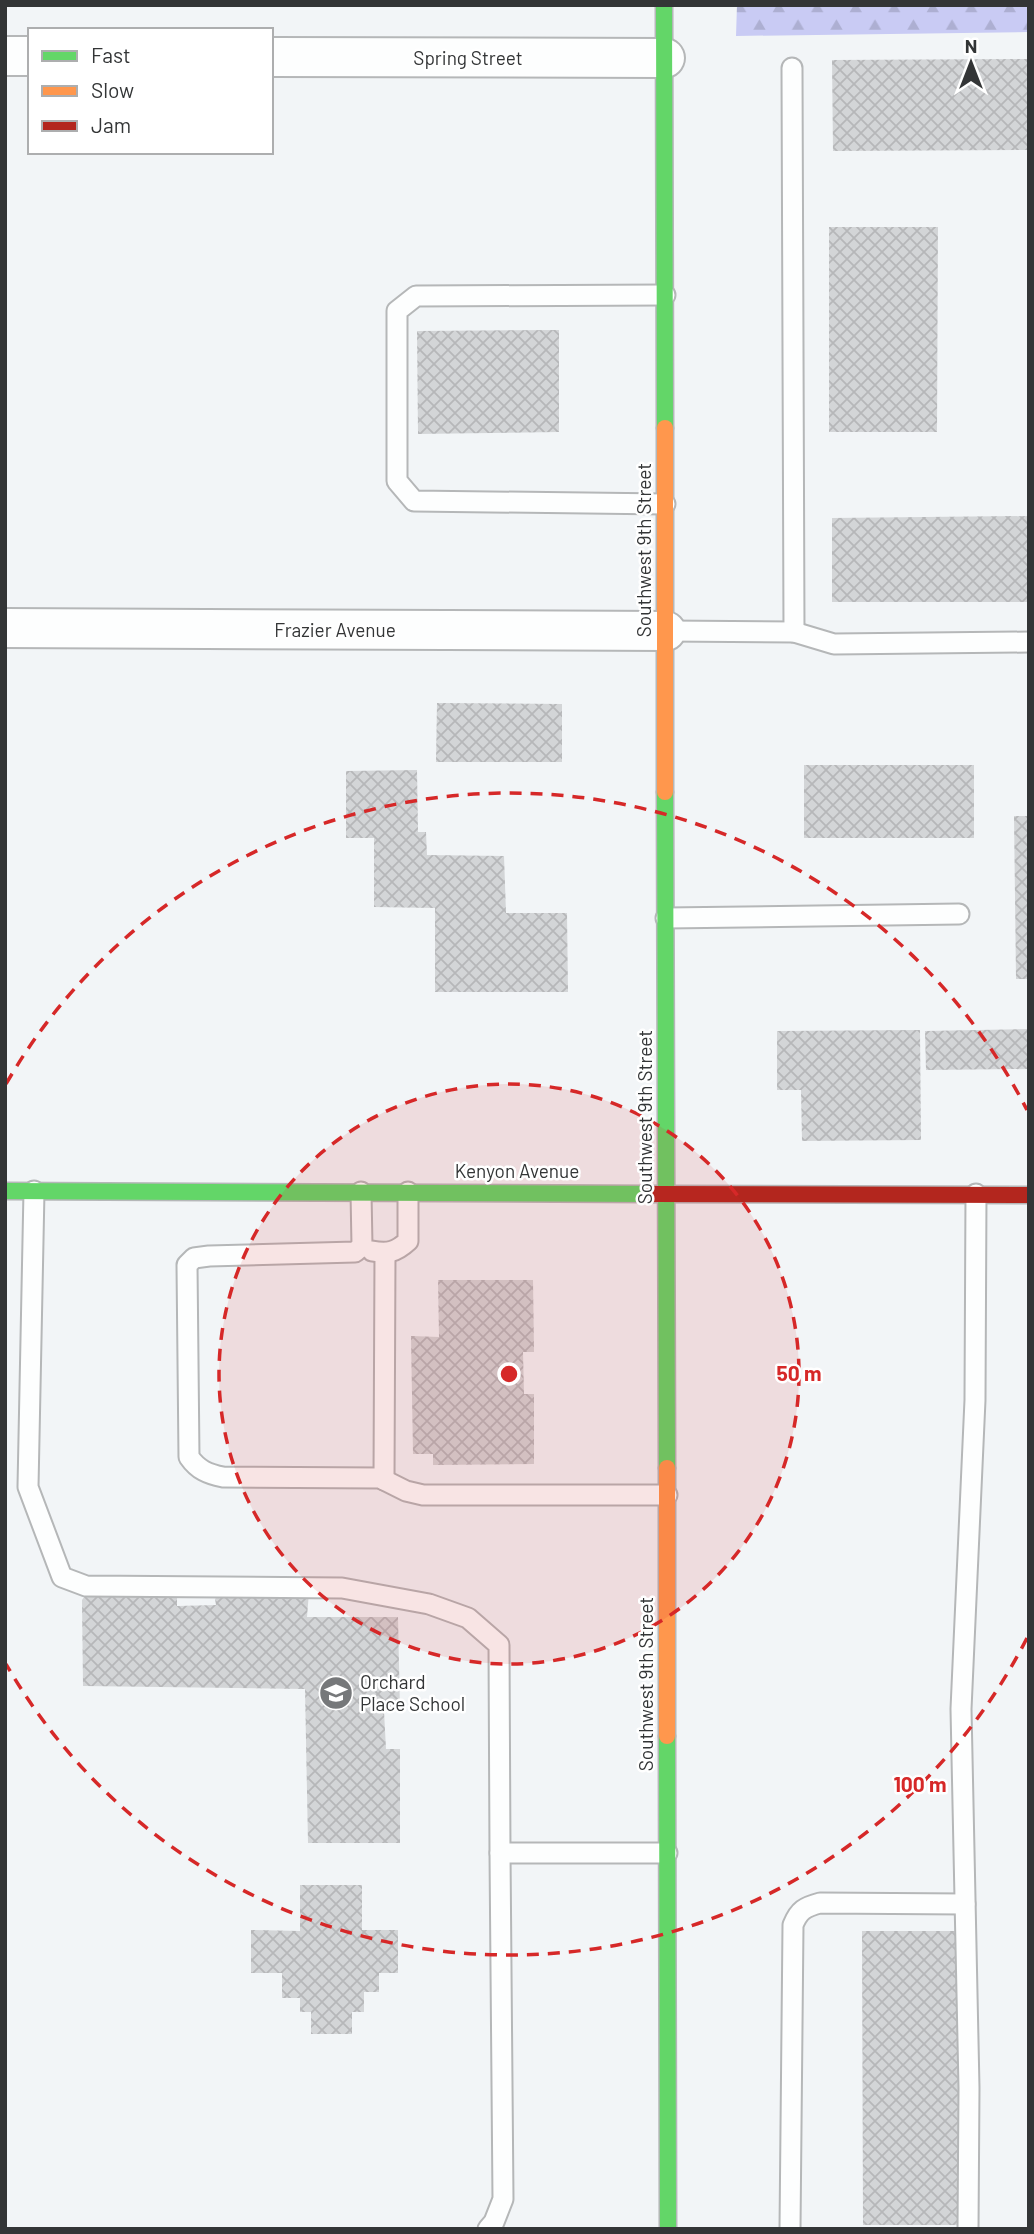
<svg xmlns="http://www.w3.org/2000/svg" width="1034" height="2234" font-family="Barlow,sans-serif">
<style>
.forest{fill:url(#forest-firs)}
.building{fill:url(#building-cross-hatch)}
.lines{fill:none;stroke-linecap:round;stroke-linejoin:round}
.lane-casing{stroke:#b5b7b8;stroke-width:23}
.street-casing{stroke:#b5b7b8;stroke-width:42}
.fast-casing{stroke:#b5b7b8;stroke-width:19}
.slow-casing{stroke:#b5b7b8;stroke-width:19}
.jam-casing{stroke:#b5b7b8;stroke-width:19}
.lane{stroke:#fdfefe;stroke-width:19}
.street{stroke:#fdfefe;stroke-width:38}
.fast{stroke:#63d668;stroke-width:16}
.slow{stroke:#ff974d;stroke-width:16}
.jam{stroke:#b3261e;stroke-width:16}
.ring{fill:none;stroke:#d62828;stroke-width:3.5;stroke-dasharray:12 9}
.labels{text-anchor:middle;stroke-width:5;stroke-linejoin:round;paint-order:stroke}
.street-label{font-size:19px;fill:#333536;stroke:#fff}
.poi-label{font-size:19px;fill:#333536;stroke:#fff;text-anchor:start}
.centre{fill:#d62828;stroke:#fff;stroke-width:3.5}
.ring-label{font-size:21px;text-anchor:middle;font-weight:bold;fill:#d62828;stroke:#fff;stroke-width:5;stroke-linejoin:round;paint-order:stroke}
</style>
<defs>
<pattern id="forest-firs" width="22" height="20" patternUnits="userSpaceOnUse" patternTransform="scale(1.75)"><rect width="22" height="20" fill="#c9cbf4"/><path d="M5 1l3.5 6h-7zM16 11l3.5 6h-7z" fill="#adafd2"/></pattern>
<pattern id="building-cross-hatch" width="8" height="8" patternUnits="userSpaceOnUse" patternTransform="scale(1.75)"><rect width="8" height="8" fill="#d3d5d7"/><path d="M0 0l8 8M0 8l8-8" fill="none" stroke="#b6b7b9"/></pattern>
</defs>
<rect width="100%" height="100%" fill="#f2f5f7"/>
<path class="forest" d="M 737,5 L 1029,5 L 1029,32 L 736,36 Z"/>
<g class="building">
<path d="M 1029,59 L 1029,150 L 833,151 L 832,60 Z"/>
<path d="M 829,227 L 938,227 L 937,432 L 829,432 Z"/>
<path d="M 559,330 L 559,432 L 418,434 L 417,331 Z"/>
<path d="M 1029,516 L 1029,602 L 832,602 L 832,518 Z"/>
<path d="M 437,703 L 562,704 L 562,762 L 436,762 Z"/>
<rect x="804" y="765" width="170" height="73"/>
<path d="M 417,770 L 418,832 L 426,832 L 427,855 L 504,856 L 506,913 L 567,913 L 568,992 L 435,992 L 435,908 L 374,907 L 374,838 L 346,838 L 346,771 Z"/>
<path d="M 1014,816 L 1029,816 L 1029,979 L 1016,979 Z"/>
<path d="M 1029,1029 L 1029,1069 L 926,1070 L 925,1031 Z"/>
<path d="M 920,1030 L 921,1140 L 802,1141 L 801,1090 L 777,1090 L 777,1031 Z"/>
<path d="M 438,1280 L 533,1280 L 534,1352 L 523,1352 L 524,1394 L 534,1394 L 534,1464 L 433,1465 L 433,1454 L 413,1454 L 411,1336 L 439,1337 Z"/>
<path d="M 88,1592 L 169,1592 L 177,1598 L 177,1606 L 216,1605 L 215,1599 L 221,1592 L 309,1592 L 307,1617 L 398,1617 L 400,1711 L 384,1711 L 386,1749 L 400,1749 L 400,1843 L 308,1843 L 305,1689 L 83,1686 L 82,1600 Z"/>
<path d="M 300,1885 L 362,1885 L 362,1930 L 398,1930 L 398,1973 L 379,1973 L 379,1992 L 364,1992 L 364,2012 L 352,2012 L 352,2034 L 311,2034 L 311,2012 L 300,2012 L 300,1998 L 282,1998 L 282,1973 L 251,1973 L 251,1930 L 300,1931 Z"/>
<path d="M 862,1931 L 963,1931 L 965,2225 L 863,2225 Z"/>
</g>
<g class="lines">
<g class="lane-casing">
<g id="lane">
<path d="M 792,68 L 794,632"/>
<path d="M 665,295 L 416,296 L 397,311 L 397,481 L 414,501 L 665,504"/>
<path d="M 666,631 L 794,632 L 834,644 L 1029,642"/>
<path d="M 666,918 L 959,914"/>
<path d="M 34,1191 L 28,1487 L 62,1577 L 86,1586 L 342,1588 L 429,1604 L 468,1618 L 499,1645 L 500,1853"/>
<path d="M 361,1192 L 362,1246 L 355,1252 L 209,1256 L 194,1258 L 187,1265 L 189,1457 C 198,1470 208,1474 223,1477 L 380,1478 L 406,1491 L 423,1495 L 667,1495"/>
<path d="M 372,1251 C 388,1254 396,1252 408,1241 L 408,1192"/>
<path d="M 384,1480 L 385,1254"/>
<path d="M 488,2229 L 494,2222 L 503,2199 L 500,1853 L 667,1853"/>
<path d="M 790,2229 L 793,1925 C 799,1910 805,1907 820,1903 L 965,1904"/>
<path d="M 968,2229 L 969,2088 L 961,1709 L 975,1400 L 976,1194"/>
</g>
</g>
<g class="street-casing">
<g id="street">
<path d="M 5,56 L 30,56"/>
<path d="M 271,57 L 665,58"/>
<path d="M 5,628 L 666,631"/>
</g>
</g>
<g class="fast-casing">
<g id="fast">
<path d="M 664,5 L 665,428"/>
<path d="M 665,792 L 667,1468"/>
<path d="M 5,1191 L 652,1194"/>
<path d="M 667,1736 L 668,2229"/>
</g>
</g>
<g class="slow-casing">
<g id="slow">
<path d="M 665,428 L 665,792"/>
<path d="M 667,1468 L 667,1736"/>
</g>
</g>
<g class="jam-casing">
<path id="jam" d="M 652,1194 L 1029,1195"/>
</g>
<use href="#lane" class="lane"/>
<use href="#street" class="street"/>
<use href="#fast" class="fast"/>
<use href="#slow" class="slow"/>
<use href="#jam" class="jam"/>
</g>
<circle cx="509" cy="1374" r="290" fill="#d62828" fill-opacity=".12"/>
<g class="ring">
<circle cx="509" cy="1374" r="290"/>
<path d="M1027 1638A581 581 0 0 1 6 1664M6 1084A581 581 0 0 1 1027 1110"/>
</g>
<defs>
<g id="school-disc" transform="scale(1.75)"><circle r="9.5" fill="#76787a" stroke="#fff"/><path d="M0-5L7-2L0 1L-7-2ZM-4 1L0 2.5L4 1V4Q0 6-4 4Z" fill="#fff"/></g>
</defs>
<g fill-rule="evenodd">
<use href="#school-disc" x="336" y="1693"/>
</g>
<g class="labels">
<g class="street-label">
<text x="468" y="65">Spring Street</text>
<text transform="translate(644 550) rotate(-90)" y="7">Southwest 9th Street</text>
<text x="335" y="637">Frazier Avenue</text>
<text transform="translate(645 1117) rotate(-90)" y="7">Southwest 9th Street</text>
<text x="517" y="1178">Kenyon Avenue</text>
<text transform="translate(646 1684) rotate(-90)" y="7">Southwest 9th Street</text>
</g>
<g class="poi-label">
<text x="360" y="1689">Orchard<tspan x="360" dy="22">Place School</tspan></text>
</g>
</g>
<circle cx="509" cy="1374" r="10" class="centre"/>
<g class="ring-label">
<text x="799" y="1381">50 m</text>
<text x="920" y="1792">100 m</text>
</g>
<rect width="1034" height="2234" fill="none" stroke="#333536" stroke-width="14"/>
<rect x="28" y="28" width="245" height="126" fill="#ffffff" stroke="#adaeaf" stroke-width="2"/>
<rect x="42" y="51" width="35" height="10" fill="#63d668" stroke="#adaeaf" stroke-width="2"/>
<text x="91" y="63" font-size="21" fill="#333536">Fast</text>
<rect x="42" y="86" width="35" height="10" fill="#ff974d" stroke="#adaeaf" stroke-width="2"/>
<text x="91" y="98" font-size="21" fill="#333536">Slow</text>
<rect x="42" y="121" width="35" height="10" fill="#b3261e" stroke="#adaeaf" stroke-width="2"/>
<text x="91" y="133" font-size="21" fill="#333536">Jam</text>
<g transform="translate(971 63)" stroke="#ffffff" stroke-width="5" paint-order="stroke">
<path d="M0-5L12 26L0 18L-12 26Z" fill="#333536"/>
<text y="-10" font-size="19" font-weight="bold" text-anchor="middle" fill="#333536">N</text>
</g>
</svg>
